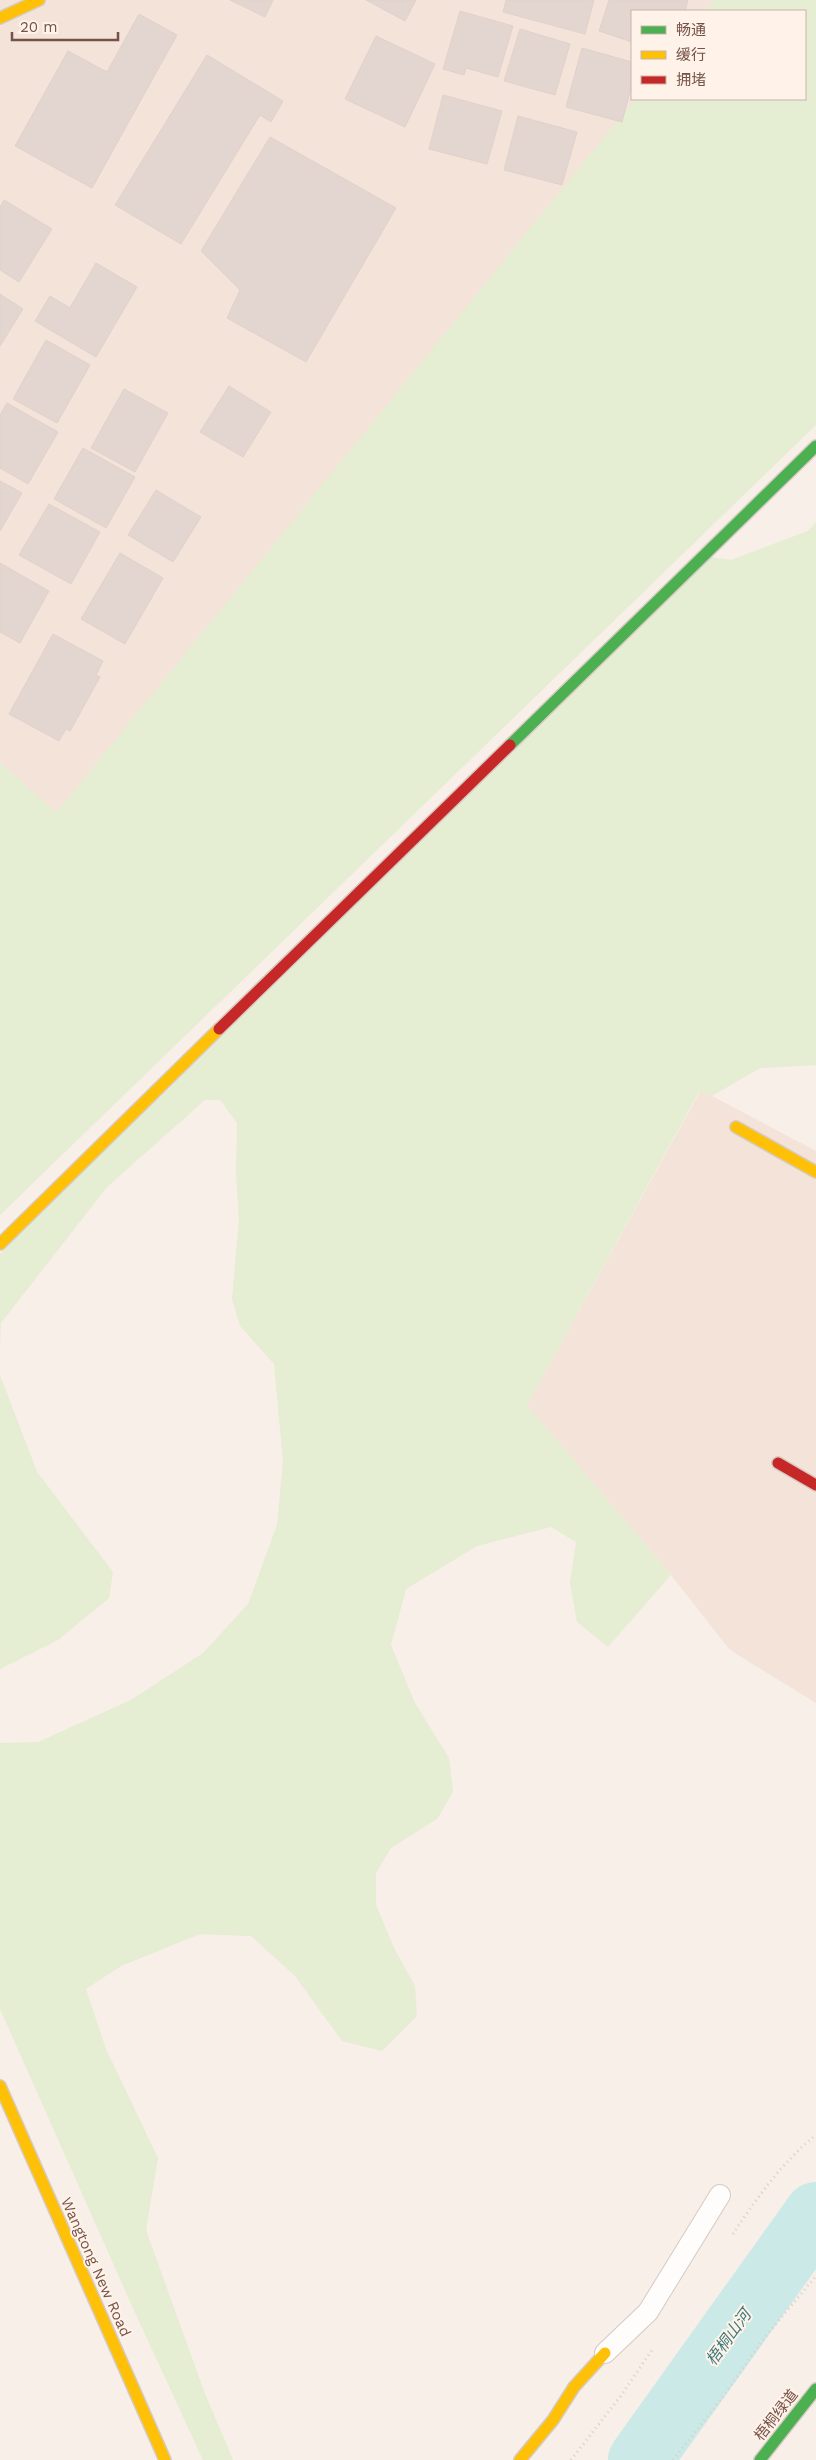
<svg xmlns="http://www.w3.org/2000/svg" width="816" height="2460" font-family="'Work Sans','Noto Sans SC',sans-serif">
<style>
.residential{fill:#f3e3d8}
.green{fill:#e5edd2}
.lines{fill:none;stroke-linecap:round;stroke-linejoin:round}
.river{stroke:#cae9e7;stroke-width:64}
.building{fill:#e3d6d0;stroke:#e0d1ca}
.lane-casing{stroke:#d5cac5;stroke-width:22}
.fast-casing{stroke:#d6cac4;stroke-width:14}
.slow-casing{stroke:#d6cac4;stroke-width:14}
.jam-casing{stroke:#d6cac4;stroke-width:14}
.path{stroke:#d9cfcc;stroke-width:3;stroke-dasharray:1 4;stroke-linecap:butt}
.lane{stroke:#fefdfc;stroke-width:20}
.fast{stroke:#4caf50;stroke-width:11}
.slow{stroke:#ffc107;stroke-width:11}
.jam{stroke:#c62828;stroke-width:11}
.labels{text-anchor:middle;stroke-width:4;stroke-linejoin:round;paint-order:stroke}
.street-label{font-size:15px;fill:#755248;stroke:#fff3e9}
.water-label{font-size:16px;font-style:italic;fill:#3b797c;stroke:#fff3e9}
</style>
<rect width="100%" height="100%" fill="#f7efe8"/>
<g class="residential">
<path d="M 0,0 L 722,0 L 713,11 L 632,11 L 632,99 L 641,99 L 56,813 L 0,762 Z"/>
<path d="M 700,1092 L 712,1096 L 816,1151 L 816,1703 L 730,1650 L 671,1575 L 527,1405 Z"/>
</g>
<g class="green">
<path d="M 715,0 L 816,0 L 816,425 L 0,1215 L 0,762 L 56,813 L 635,99 L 805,99 L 805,11 L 705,11 Z"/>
<path d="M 816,522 L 816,1065 L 760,1068 L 712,1096 L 699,1092 L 527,1405 L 671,1575 L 608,1647 L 577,1622 L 570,1583 L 576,1542 L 551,1527 L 477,1546 L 406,1589 L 391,1645 L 415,1703 L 449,1758 L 453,1792 L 437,1819 L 391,1848 L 376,1873 L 376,1905 L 395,1950 L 415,1986 L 417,2016 L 382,2051 L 342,2041 L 295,1976 L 251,1936 L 200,1934 L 121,1966 L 86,1989 L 106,2049 L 158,2158 L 146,2230 L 204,2391 L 233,2460 L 203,2460 L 132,2306 L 0,2009 L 0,1743 L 38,1742 L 131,1700 L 203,1653 L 248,1604 L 277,1525 L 283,1461 L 274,1364 L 240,1326 L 232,1299 L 239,1220 L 236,1172 L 237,1123 L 220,1100 L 205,1100 L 107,1187 L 1,1323 L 0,1350 L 0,1254 L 710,557 L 731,560 L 808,531 Z"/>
<path d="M 0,1375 L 37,1472 L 113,1572 L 109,1598 L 58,1640 L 0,1669 Z"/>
</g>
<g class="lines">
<path class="river" d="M 640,2460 L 816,2214"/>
</g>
<g class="building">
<path d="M 230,0 L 273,0 L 265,17 Z"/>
<path d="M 366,0 L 416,0 L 405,21 Z"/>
<path d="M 506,0 L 594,0 L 585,34 L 503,12 Z"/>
<path d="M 609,0 L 688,0 L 685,11 L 632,11 L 632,42 L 599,31 Z"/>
<path d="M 460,11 L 513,26 L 498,77 L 466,68 L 464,75 L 443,69 Z"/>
<path d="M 139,14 L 177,35 L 92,188 L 15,146 L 68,51 L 107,72 Z"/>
<path d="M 520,29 L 570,44 L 555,95 L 504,81 Z"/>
<path d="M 376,36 L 435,64 L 405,127 L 345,99 Z"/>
<path d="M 582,48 L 632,62 L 632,84 L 622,122 L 566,107 Z"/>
<path d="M 207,55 L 283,101 L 271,122 L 260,115 L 181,244 L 115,205 Z"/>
<path d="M 443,95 L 502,111 L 487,164 L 429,149 Z"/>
<path d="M 518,116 L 577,132 L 562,185 L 504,170 Z"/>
<path d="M 270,137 L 396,208 L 306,362 L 227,318 L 240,290 L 201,251 Z"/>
<path d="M 4,200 L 52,229 L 19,282 L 0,270 L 0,207 Z"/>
<path d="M 96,263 L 137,287 L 96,357 L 35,321 L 50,296 L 70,308 Z"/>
<path d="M 0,294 L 23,309 L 0,346 Z"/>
<path d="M 46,340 L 90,365 L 57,423 L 13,399 Z"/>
<path d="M 229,386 L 271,412 L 243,457 L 200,432 Z"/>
<path d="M 124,389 L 168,413 L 135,472 L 91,448 Z"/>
<path d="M 7,403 L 58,432 L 28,484 L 0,468 L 0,415 Z"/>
<path d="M 83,448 L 135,477 L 106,528 L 54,499 Z"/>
<path d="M 0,481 L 22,493 L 0,531 Z"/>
<path d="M 156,490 L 201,517 L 173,562 L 128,535 Z"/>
<path d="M 49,504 L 100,532 L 71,584 L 19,555 Z"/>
<path d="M 120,553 L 163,578 L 125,644 L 81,619 Z"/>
<path d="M 0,563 L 49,591 L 20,643 L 0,632 Z"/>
<path d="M 53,634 L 103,661 L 96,675 L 100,677 L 70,731 L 66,729 L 59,741 L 9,714 Z"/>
</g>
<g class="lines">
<g class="lane-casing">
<path id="lane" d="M 605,2353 L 648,2312 L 720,2195"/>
</g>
<g class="fast-casing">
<g id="fast">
<path d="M 510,745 L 816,446"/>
<path d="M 760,2460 L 816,2389"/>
</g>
</g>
<g class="slow-casing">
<g id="slow">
<path d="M 0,18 L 39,0"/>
<path d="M 736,1127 L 816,1172"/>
<path d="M 0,1244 L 219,1029"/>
<path d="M 0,2086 L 165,2460"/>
<path d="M 520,2460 L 553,2420 L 574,2387 L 605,2353"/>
</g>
</g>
<g class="jam-casing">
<g id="jam">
<path d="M 219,1029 L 510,745"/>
<path d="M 778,1463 L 816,1485"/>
</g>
</g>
<g class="path">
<path d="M 733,2234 C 756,2199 783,2161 816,2135"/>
<path d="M 571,2460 L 620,2397 L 652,2350"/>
<path d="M 673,2460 L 722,2398 L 765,2337 L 816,2276"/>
</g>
<use href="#lane" class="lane"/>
<use href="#fast" class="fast"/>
<use href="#slow" class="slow"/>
<use href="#jam" class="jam"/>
</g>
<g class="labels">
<g class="street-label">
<text transform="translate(96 2267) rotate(66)" y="5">Wangtong New Road</text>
<text transform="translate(776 2415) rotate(-52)" y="5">梧桐绿道</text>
</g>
<g class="water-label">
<text transform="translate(728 2337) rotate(-54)" y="6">梧桐山河</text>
</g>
</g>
<rect x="631" y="10" width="175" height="90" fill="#fff3e9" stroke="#c8b3a9"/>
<rect x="641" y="26" width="25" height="8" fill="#4caf50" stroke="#c8b3a9"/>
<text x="676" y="35" font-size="15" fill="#755248">畅通</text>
<rect x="641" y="51" width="25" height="8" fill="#ffc107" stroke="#c8b3a9"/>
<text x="676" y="60" font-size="15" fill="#755248">缓行</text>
<rect x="641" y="76" width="25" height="8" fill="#c62828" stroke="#c8b3a9"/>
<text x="676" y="85" font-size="15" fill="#755248">拥堵</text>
<path d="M12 32v8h106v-8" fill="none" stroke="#755248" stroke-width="2.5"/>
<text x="20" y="32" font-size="15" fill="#755248" stroke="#fff3e9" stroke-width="4" paint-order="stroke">20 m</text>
</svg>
